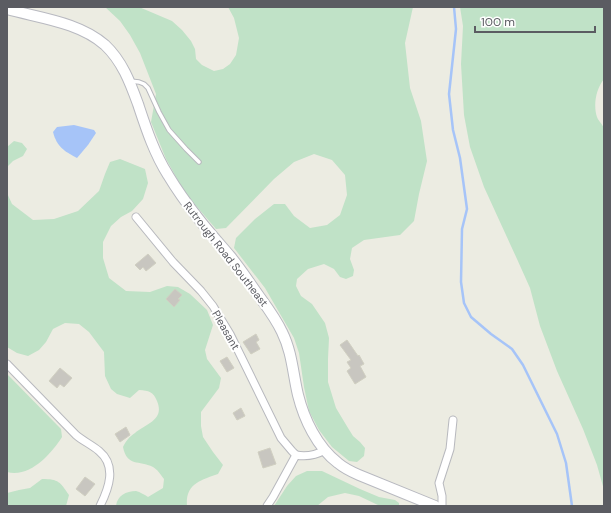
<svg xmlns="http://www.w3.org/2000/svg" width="611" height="513" font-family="'DM Sans',sans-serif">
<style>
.green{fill:#c0e2c7}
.water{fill:#a6c4f8}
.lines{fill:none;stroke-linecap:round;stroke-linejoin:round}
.stream{stroke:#a6c4f8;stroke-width:2.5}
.building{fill:#c8c6c0;stroke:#d0cfc1}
.lane-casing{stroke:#b8b9be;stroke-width:5.5}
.street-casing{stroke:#b8b9be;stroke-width:9}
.secondary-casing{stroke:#b8b9c0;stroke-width:12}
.lane{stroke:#fff;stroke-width:3.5}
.street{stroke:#fff;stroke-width:7}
.secondary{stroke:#fff;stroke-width:10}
.labels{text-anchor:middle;stroke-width:4;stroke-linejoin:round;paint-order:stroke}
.street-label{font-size:11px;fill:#5b5c62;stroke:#fff}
</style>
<rect width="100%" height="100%" fill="#ecece2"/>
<g class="green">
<path d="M 105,7 L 139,7 L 172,21 L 182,30 L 191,41 L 195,49 L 196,59 L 202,65 L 214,71 L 223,69 L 230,64 L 236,55 L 239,38 L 234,18 L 228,7 L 413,7 L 405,43 L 410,88 L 421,121 L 427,161 L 419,194 L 414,221 L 400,235 L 364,240 L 352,248 L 350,259 L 354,270 L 353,276 L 346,279 L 340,277 L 334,269 L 324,264 L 308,269 L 297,279 L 296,286 L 301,296 L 312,304 L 325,323 L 329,338 L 328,359 L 328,382 L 336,408 L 348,428 L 353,436 L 360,442 L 365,448 L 364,456 L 357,462 L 349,461 L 332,447 L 319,430 L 309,411 L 304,387 L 299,353 L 294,338 L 265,288 L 234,248 L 236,238 L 255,219 L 274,204 L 285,204 L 294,216 L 310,228 L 327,225 L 340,215 L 347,195 L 345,175 L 332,160 L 314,154 L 294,162 L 274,179 L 226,228 L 216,229 L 185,193 L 166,159 L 151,122 L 156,94 L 140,53 L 130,35 L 120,21 Z"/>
<path d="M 460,7 L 604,7 L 604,79 C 596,89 593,105 597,117 C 598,120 602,124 604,128 L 604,490 L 597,465 L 583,429 L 557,371 L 540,326 L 530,288 L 517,259 L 500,222 L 484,187 L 470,147 L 464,115 L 461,64 L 463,26 Z"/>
<path d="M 14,141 L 22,143 L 27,149 L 23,156 L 13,161 L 7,167 L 7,147 Z"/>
<path d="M 120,159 L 145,169 L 148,183 L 143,199 L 132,211 L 121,217 L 111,226 L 103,242 L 103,258 L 109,278 L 126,291 L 150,292 L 167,286 L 178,287 L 190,294 L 207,310 L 213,325 L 205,350 L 207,359 L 221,378 L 219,388 L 201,412 L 201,426 L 203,437 L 213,452 L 223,465 L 218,474 C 201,480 185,484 187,506 L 116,506 C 117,496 126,491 136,491 C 140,492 145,495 148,497 L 163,488 L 164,479 C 161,475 157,469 153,467 C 139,460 127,467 123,447 C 126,441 129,437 135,433 C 146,424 165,420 157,401 C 153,391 149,391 139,390 L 130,398 L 117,394 L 111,389 L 105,376 L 104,352 L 89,332 L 79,324 L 65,323 L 53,329 L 46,342 L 39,350 L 28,356 L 17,353 L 7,347 L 7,193 L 12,204 L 33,220 L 54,219 L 78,211 L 99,191 L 105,174 L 110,162 Z"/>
<path d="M 7,374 L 61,429 L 62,437 C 51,454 30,478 7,472 Z"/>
<path d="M 307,471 L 322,471 L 360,489 L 379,497 L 395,500 L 399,503 L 399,506 L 380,506 L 359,496 L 345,493 L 328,497 L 317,506 L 274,506 L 287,486 L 296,476 Z"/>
<path d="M 42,479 C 59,479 60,482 69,495 L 66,506 L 7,506 L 7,493 L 19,490 L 30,488 Z"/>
</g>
<path class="water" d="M 74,125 L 94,130 L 96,133 L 88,145 L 77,158 C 64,151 57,147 53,132 L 57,127 Z"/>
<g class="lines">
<path class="stream" d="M 454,7 L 456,29 L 449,94 L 453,130 L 460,158 L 467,209 L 462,229 L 461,282 L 464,303 L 471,317 L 491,334 L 512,349 L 523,365 L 557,434 L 566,463 L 572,506"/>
</g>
<g class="building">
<path d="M 148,254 L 156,263 L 146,271 L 143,267 L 140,270 L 135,265 Z"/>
<path d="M 175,289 L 182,295 L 178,299 L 180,300 L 174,307 L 166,299 Z"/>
<path d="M 256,334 L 259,340 L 256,342 L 260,349 L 251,354 L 243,342 Z"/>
<path d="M 347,340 L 358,356 L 359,355 L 364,364 L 360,366 L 366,377 L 355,384 L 347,371 L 351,368 L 347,362 L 351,360 L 340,345 Z"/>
<path d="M 227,357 L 234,368 L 227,372 L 220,361 Z"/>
<path d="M 60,368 L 72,378 L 64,387 L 60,384 L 57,388 L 49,381 Z"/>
<path d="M 241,408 L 245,416 L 237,420 L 233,413 Z"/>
<path d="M 126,427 L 130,435 L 120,442 L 115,434 Z"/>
<path d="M 270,448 L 276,464 L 263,468 L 258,452 Z"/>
<path d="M 85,477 L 95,484 L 85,496 L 76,489 Z"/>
</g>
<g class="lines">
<g class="lane-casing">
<path id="lane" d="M 130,81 L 139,82 L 144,84 L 148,88 L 159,112 L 169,130 L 186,149 L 199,162"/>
</g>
<g class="street-casing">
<g id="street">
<path d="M 136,217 L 173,262 L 201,291 L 213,306 L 230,334 L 281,438 L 292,451 L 296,455"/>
<path d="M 7,364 L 76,435 C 83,441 92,445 99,451 C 117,466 109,488 100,506"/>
<path d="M 267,506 L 273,497 L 296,455 C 306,457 316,455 325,450"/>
<path d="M 442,506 L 442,496 L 439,483 L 450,449 L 453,420"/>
</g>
</g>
<g class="secondary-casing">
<path id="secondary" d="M 7,9 C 39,18 79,22 105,45 C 122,61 130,82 138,104 C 146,128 154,153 168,175 C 177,190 187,204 198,218 C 208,231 219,243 230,256 C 240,268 249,282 259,296 C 267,307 276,319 282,332 C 292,352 293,374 298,395 C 304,419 317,447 338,463 C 344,468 352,472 359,475 L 435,506"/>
</g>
<use href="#lane" class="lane"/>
<use href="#street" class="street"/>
<use href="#secondary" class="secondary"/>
</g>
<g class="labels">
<g class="street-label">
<text transform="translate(226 254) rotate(52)" y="4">Rutrough Road Southeast</text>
<text transform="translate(226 330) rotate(60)" y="4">Pleasant</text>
</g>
</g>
<rect width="611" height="513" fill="none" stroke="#5b5c62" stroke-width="16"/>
<path d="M475 26v6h120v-6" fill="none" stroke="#5b5c62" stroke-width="2"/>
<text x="481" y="26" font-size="12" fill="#5b5c62" stroke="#ffffff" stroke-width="3" paint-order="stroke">100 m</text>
</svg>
